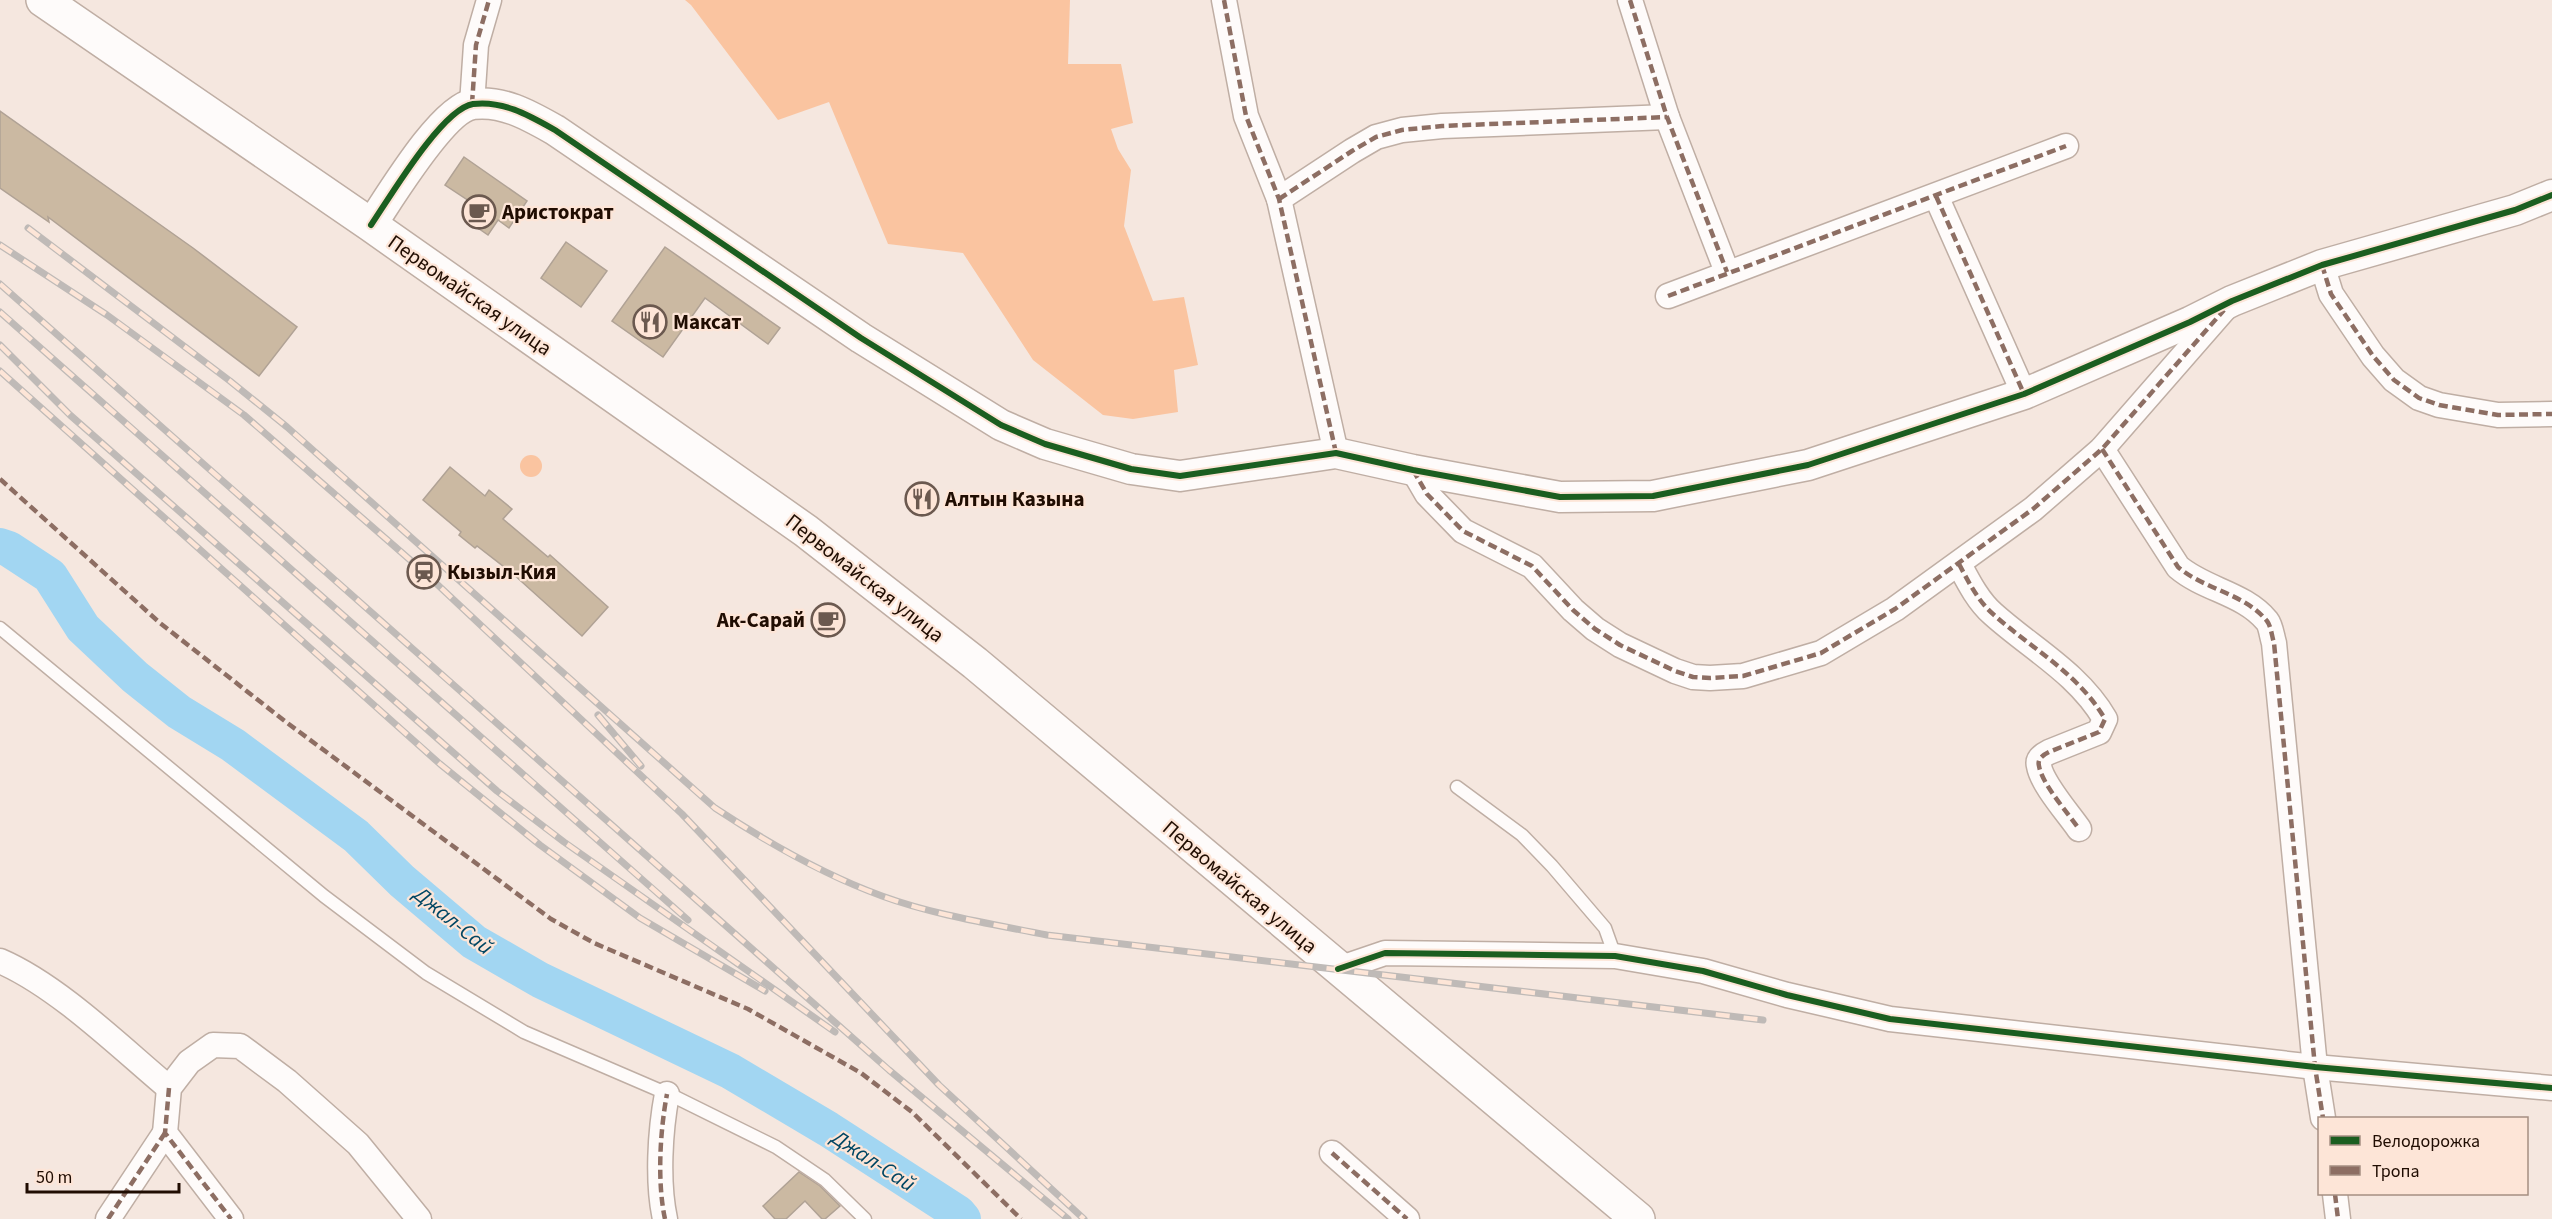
<svg xmlns="http://www.w3.org/2000/svg" width="2552" height="1219" font-family="'Source Sans 3',sans-serif">
<style>
.green{fill:#fac4a0}
.lines{fill:none;stroke-linecap:round;stroke-linejoin:round}
.river{stroke:#a2d6f2;stroke-width:36}
.building{fill:#cbb9a2;stroke:#b0a295;stroke-width:1.5}
.service-casing{stroke:#bfaea4;stroke-width:15}
.minor-casing{stroke:#bfaea4;stroke-width:27}
.tertiary-casing{stroke:#bfaea4;stroke-width:33}
.secondary-casing{stroke:#bfaea4;stroke-width:36}
.service{stroke:#fefbfa;stroke-width:12}
.minor{stroke:#fefbfa;stroke-width:24}
.tertiary{stroke:#fefbfa;stroke-width:30}
.secondary{stroke:#fefbfa;stroke-width:33}
.rail-casing{stroke:#bfbab7;stroke-width:7}
.rail{stroke:#fde5d7;stroke-width:4.5;stroke-dasharray:14;stroke-linecap:butt}
.quiet{stroke:#8d6e63;stroke-width:4.5;stroke-dasharray:9 4.5;stroke-linecap:butt}
.cycleway-casing{stroke:#fde5d7;stroke-width:10}
.cycleway{stroke:#1b5e20;stroke-width:6}
.labels{text-anchor:middle;stroke-width:4.5;stroke-linejoin:round;paint-order:stroke}
.poi-label{font-size:21px;font-weight:bold;fill:#200d02;stroke:#fde5d7;text-anchor:start}
.street-label{font-size:21px;fill:#200d02;stroke:#fde5d7}
.water-label{font-size:22px;font-style:italic;fill:#004663;stroke:#fde5d7}
</style>
<rect width="100%" height="100%" fill="#f5e7df"/>
<g class="green">
<path d="M 685,0 L 1070,0 L 1068,64 L 1121,64 L 1133,123 L 1111,129 L 1118,149 L 1131,170 L 1124,226 L 1153,301 L 1184,297 L 1198,365 L 1174,370 L 1178,412 L 1133,419 L 1103,415 L 1033,360 L 963,253 L 888,244 L 829,102 L 778,120 L 691,5 Z"/>
<circle cx="531" cy="466" r="11"/>
</g>
<g class="lines">
<path class="river" d="M 0,546 L 9,549 L 50,576 L 83,628 L 135,677 L 179,712 L 233,745 L 356,836 L 402,881 L 474,942 L 540,980 L 730,1071 L 828,1129 L 958,1213 L 963,1219"/>
</g>
<g class="building">
<path d="M 0,111 L 193,248 L 297,327 L 259,376 L 48,217 L 49,222 L 0,188 Z"/>
<path d="M 464,157 L 527,201 L 509,228 L 498,220 L 488,235 L 465,219 L 475,205 L 445,185 Z"/>
<path d="M 566,242 L 607,271 L 581,307 L 541,278 Z"/>
<path d="M 665,247 L 780,328 L 768,344 L 705,298 L 663,357 L 612,321 Z"/>
<path d="M 450,467 L 485,496 L 489,490 L 512,509 L 503,519 L 548,557 L 550,555 L 608,607 L 582,636 L 512,573 L 477,546 L 475,548 L 459,535 L 461,532 L 423,500 Z"/>
<path d="M 799,1172 L 820,1186 L 840,1206 L 825,1219 L 822,1219 L 805,1201 L 786,1219 L 775,1219 L 763,1206 Z"/>
</g>
<g class="lines">
<g class="service-casing">
<g id="service">
<path d="M 0,628 L 324,896 L 426,973 L 524,1032 L 675,1097 L 776,1147 L 825,1180 L 865,1219"/>
<path d="M 1457,787 L 1522,835 L 1552,866 L 1605,928 L 1615,956"/>
</g>
</g>
<g class="minor-casing">
<g id="minor">
<path d="M 1224,0 L 1246,116 L 1279,199 L 1336,453"/>
<path d="M 1630,0 L 1667,117 L 1727,272"/>
<path d="M 472,104 L 476,45 L 489,0"/>
<path d="M 1936,196 L 2024,394"/>
<path d="M 1279,199 L 1352,151 L 1376,137 L 1402,130 L 1442,126 L 1667,117"/>
<path d="M 2322,265 L 2331,294 L 2373,356 L 2394,380 L 2419,398 L 2439,405 L 2498,415 L 2552,414"/>
<path d="M 1668,296 L 2066,146"/>
<path d="M 2102,449 L 2178,567 C 2205,590 2244,593 2267,621 C 2271,626 2272,637 2274,643 L 2315,1067 L 2323,1118"/>
<path d="M 1413,470 L 1427,494 L 1463,531 L 1532,566 L 1573,610 L 1595,629 L 1620,645 L 1675,671 L 1693,677 L 1710,678 L 1743,676 L 1821,653 L 1895,609 L 2033,509 L 2102,449 L 2226,307"/>
<path d="M 1959,564 C 1968,581 1978,601 1993,614 C 2032,649 2078,673 2105,719 L 2099,732 L 2049,752 C 2043,755 2037,759 2039,766 C 2042,784 2068,813 2079,829"/>
<path d="M 0,961 C 58,986 120,1047 169,1088"/>
<path d="M 1338,969 L 1385,953 L 1615,956 L 1703,971 L 1787,995 L 1890,1019 L 2315,1067 L 2552,1088"/>
<path d="M 1332,1153 L 1407,1219"/>
<path d="M 2335,1194 L 2338,1219"/>
<path d="M 108,1219 L 165,1133"/>
<path d="M 231,1219 L 165,1133 L 169,1088 L 189,1062 L 213,1045 L 240,1046 L 287,1081 L 358,1144 L 419,1219"/>
<path d="M 665,1219 C 657,1182 660,1131 667,1094"/>
</g>
</g>
<g class="tertiary-casing">
<path id="tertiary" d="M 371,225 C 390,197 442,109 473,104 C 503,100 530,116 555,130 L 861,338 L 1001,425 L 1045,444 L 1131,469 L 1180,476 L 1336,453 L 1413,470 L 1560,497 L 1653,496 L 1808,465 L 2024,394 L 2190,322 L 2232,301 L 2322,265 L 2515,210 L 2552,195"/>
</g>
<g class="secondary-casing">
<path id="secondary" d="M 43,0 L 371,225 L 806,531 L 975,663 L 1638,1219"/>
</g>
<use href="#service" class="service"/>
<use href="#minor" class="minor"/>
<use href="#tertiary" class="tertiary"/>
<use href="#secondary" class="secondary"/>
<g class="rail-casing">
<g id="rail">
<path d="M 28,228 L 230,381 L 287,427 L 715,808 C 768,843 822,874 882,896 C 934,915 992,924 1047,935 L 1763,1020"/>
<path d="M 0,245 L 107,315 L 244,415 L 424,572 L 682,814 L 939,1085 L 1084,1219"/>
<path d="M 0,284 L 889,1070 L 1068,1219"/>
<path d="M 0,312 L 688,920"/>
<path d="M 0,345 L 70,415 L 497,791 L 564,842 L 835,1032"/>
<path d="M 0,371 L 440,764 L 540,845 L 640,918 L 765,991"/>
<path d="M 598,715 L 641,766"/>
</g>
</g>
<use href="#rail" class="rail"/>
<g class="quiet">
<path d="M 1224,0 L 1246,116 L 1279,199 L 1336,453"/>
<path d="M 1630,0 L 1667,117 L 1727,272"/>
<path d="M 472,104 L 476,45 L 489,0"/>
<path d="M 1936,196 L 2024,394"/>
<path d="M 1279,199 L 1352,151 L 1376,137 L 1402,130 L 1442,126 L 1667,117"/>
<path d="M 2322,265 L 2331,294 L 2373,356 L 2394,380 L 2419,398 L 2439,405 L 2498,415 L 2552,414"/>
<path d="M 1668,296 L 2066,146"/>
<path d="M 2102,449 L 2178,567 C 2205,590 2244,593 2267,621 C 2271,626 2272,637 2274,643 L 2315,1067 L 2323,1118"/>
<path d="M 1413,470 L 1427,494 L 1463,531 L 1532,566 L 1573,610 L 1595,629 L 1620,645 L 1675,671 L 1693,677 L 1710,678 L 1743,676 L 1821,653 L 1895,609 L 2033,509 L 2102,449 L 2224,310"/>
<path d="M 0,479 L 160,623 L 286,722 L 551,919 L 594,943 L 748,1009 L 861,1073 L 912,1112 L 1021,1219"/>
<path d="M 1959,564 C 1968,581 1978,601 1993,614 C 2032,649 2078,673 2105,719 L 2099,732 L 2049,752 C 2043,755 2037,759 2039,766 C 2042,784 2068,813 2079,829"/>
<path d="M 169,1088 L 165,1133 L 231,1219"/>
<path d="M 1332,1153 L 1407,1219"/>
<path d="M 2335,1194 L 2338,1219"/>
<path d="M 108,1219 L 165,1133"/>
<path d="M 665,1219 C 657,1182 660,1131 667,1094"/>
</g>
<g class="cycleway-casing">
<g id="cycleway">
<path d="M 371,225 C 390,197 442,109 473,104 C 503,100 530,116 555,130 L 861,338 L 1001,425 L 1045,444 L 1131,469 L 1180,476 L 1336,453 L 1413,470 L 1560,497 L 1653,496 L 1808,465 L 2024,394 L 2190,322 L 2232,301 L 2322,265 L 2515,210 L 2552,195"/>
<path d="M 1338,969 L 1385,953 L 1615,956 L 1703,971 L 1787,995 L 1890,1019 L 2315,1067 L 2552,1088"/>
</g>
</g>
<use href="#cycleway" class="cycleway"/>
</g>
<defs>
<g id="cafe-ring" transform="scale(1.725)"><circle r="9.5" fill="#fde5d7" stroke="#6b594f" stroke-width="1.5"/><path d="M-5.5-4.5H6V0H3Q3 3.5 0 3.5H-2.5Q-5.5 3.5-5.5 0ZM3-3.2v2h1.7v-2ZM-6 4.5H4V6H-6Z" fill="#6b594f"/></g>
<g id="restaurant-ring" transform="scale(1.725)"><circle r="9.5" fill="#fde5d7" stroke="#6b594f" stroke-width="1.5"/><path d="M-5-6h1v4h1v-4h1v4h1v-4h1v5L-1.5 .5V6h-2V.5L-5-1ZM5-6V6H3V1.5H1.5Q1.5-4 5-6Z" fill="#6b594f"/></g>
<g id="station-ring" transform="scale(1.725)"><circle r="9.5" fill="#fde5d7" stroke="#6b594f" stroke-width="1.5"/><path d="M-3-6H3Q5-6 5-4V2Q5 4 3 4L4.5 6H3L1.5 4h-3L-3 6H-4.5L-3 4Q-5 4-5 2V-4Q-5-6-3-6ZM-3.5-4v3h7v-3ZM-3.5 1v1.5H-2V1ZM2 1v1.5H3.5V1Z" fill="#6b594f"/></g>
</defs>
<g fill-rule="evenodd">
<use href="#cafe-ring" x="479" y="212"/>
<use href="#restaurant-ring" x="650" y="322"/>
<use href="#restaurant-ring" x="922" y="499"/>
<use href="#station-ring" x="424" y="572"/>
<use href="#cafe-ring" x="828" y="620"/>
</g>
<g class="labels">
<g class="poi-label">
<text x="502" y="219">Аристократ</text>
<text x="673" y="329">Максат</text>
<text x="945" y="506">Алтын Казына</text>
<text x="447" y="579">Кызыл-Кия</text>
<text x="805" y="627" text-anchor="end">Ак-Сарай</text>
</g>
<g class="street-label">
<text transform="translate(470 295) rotate(35)" y="7">Первомайская улица</text>
<text transform="translate(865 578) rotate(38)" y="7">Первомайская улица</text>
<text transform="translate(1240 887) rotate(40)" y="7">Первомайская улица</text>
</g>
<g class="water-label">
<text transform="translate(454 920) rotate(39)" y="8">Джал-Сай</text>
<text transform="translate(874 1160) rotate(33)" y="8">Джал-Сай</text>
</g>
</g>
<rect x="2318" y="1117" width="210" height="78" fill="#fde5d7" stroke="#a58f82" stroke-width="1.5"/>
<rect x="2330" y="1136" width="30" height="9" fill="#1b5e20" stroke="#a58f82" stroke-width="1.5"/>
<text x="2372" y="1147" font-size="18" fill="#200d02">Велодорожка</text>
<rect x="2330" y="1166" width="30" height="9" fill="#8d6e63" stroke="#a58f82" stroke-width="1.5"/>
<text x="2372" y="1177" font-size="18" fill="#200d02">Тропа</text>
<path d="M27 1183v9h152v-9" fill="none" stroke="#200d02" stroke-width="3"/>
<text x="36" y="1183" font-size="18" fill="#200d02" stroke="#fde5d7" stroke-width="4.5" paint-order="stroke">50 m</text>
</svg>
